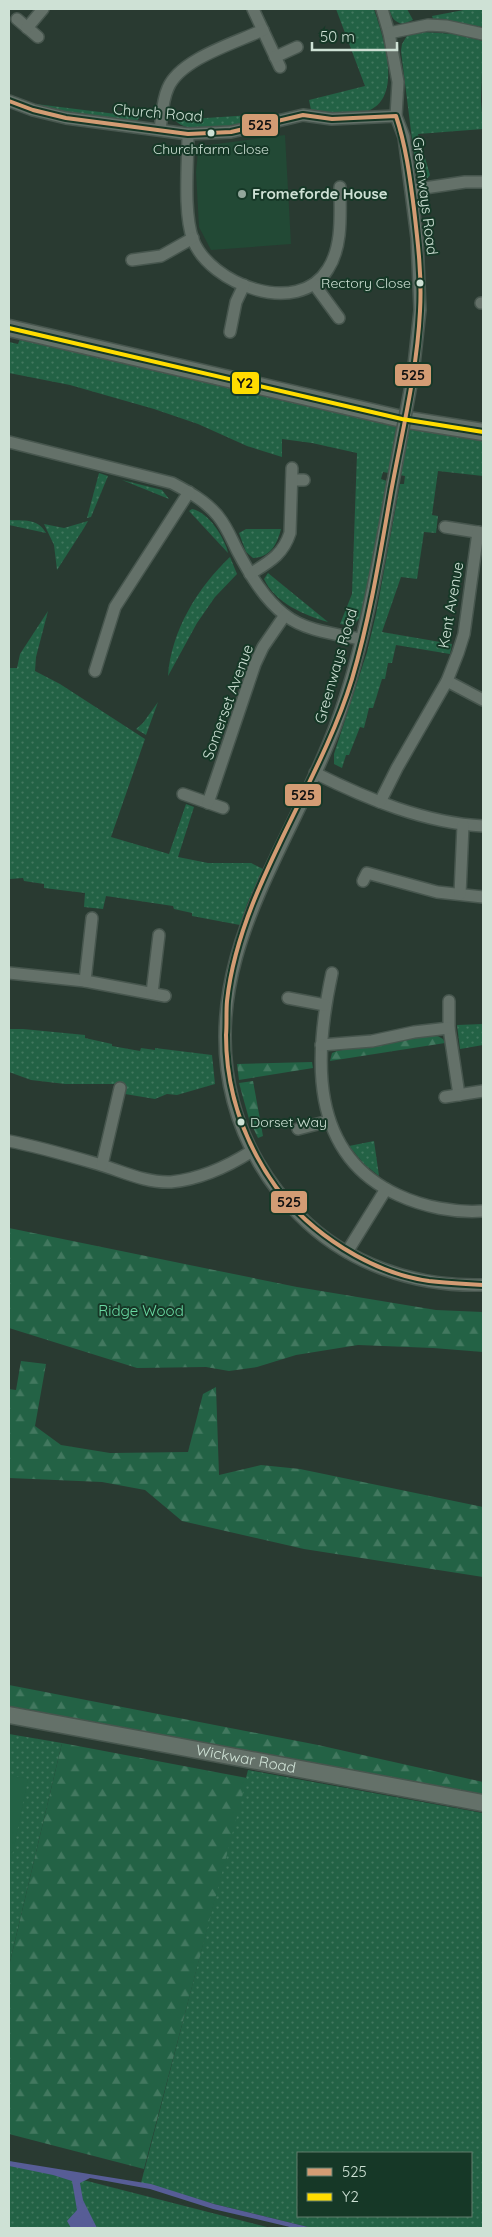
<svg xmlns="http://www.w3.org/2000/svg" width="492" height="2237" font-family="Quicksand,sans-serif">
<style>
.built{fill:#224935}
.grass{fill:url(#grass-dots);fill-rule:evenodd}
.forest{fill:url(#forest-firs)}
.pitch{fill:#236245}
.water{fill:#575d96}
.lines{fill:none;stroke-linecap:round;stroke-linejoin:round}
.street-casing{stroke:#47564e;stroke-width:14}
.secondary-casing{stroke:#47564e;stroke-width:19}
.street{stroke:#647169;stroke-width:11}
.secondary{stroke:#647169;stroke-width:16}
.street-bridge-casing{stroke:#47564e;stroke-width:14;stroke-linecap:butt}
.street-bridge{stroke:#647169;stroke-width:11}
.bus-1-casing{stroke:#163827;stroke-width:8}
.bus-2-casing{stroke:#163827;stroke-width:8}
.bus-1{stroke:#d39c74;stroke-width:4}
.bus-2{stroke:#fd0;stroke-width:4}
.bus-dot{fill:#cee1d5;stroke:#163827;stroke-width:2}
.poi-dot{fill:#94a79c;stroke:#163827;stroke-width:2}
.labels{text-anchor:middle;stroke-width:4;stroke-linejoin:round;paint-order:stroke}
.bus-label{font-size:14px;fill:#cee1d5;stroke:#163827}
.street-label{font-size:15px;fill:#cee1d5;stroke:#163827}
.poi-label{font-size:15px;font-weight:bold;fill:#cee1d5;stroke:#163827;text-anchor:start}
.park-label{font-size:15px;fill:#6adaa3;stroke:#163827}
.line-badge{stroke:#163827;stroke-width:2}
.pale-badge-label{font-size:14px;text-anchor:middle;font-weight:bold;fill:#111}
</style>
<defs>
<pattern id="grass-dots" width="8" height="8" patternUnits="userSpaceOnUse" patternTransform="scale(1.25)"><rect width="8" height="8" fill="#236245"/><path d="M2 2h.1M6 6h.1" fill="none" stroke="#42785f" stroke-width="1.8" stroke-linecap="round"/></pattern>
<pattern id="forest-firs" width="22" height="20" patternUnits="userSpaceOnUse" patternTransform="scale(1.25)"><rect width="22" height="20" fill="#236245"/><path d="M5 1l3.5 6h-7zM16 11l3.5 6h-7z" fill="#42785f"/></pattern>
</defs>
<rect width="100%" height="100%" fill="#293a31"/>
<path class="built" d="M 285,135 L 291,244 L 211,250 L 199,227 L 196,172 L 198,152 L 202,146 Z"/>
<g class="grass">
<path d="M 336,9 L 374,9 C 383,37 407,104 361,113 C 344,116 328,112 311,110 L 309,100 L 365,86 Z"/>
<path d="M 389,9 L 407,9 L 413,20 L 403,24 C 394,22 392,18 389,9 Z"/>
<path d="M 469,9 L 483,9 L 483,27 L 433,19 L 432,16 Z"/>
<path d="M 423,32 L 454,34 L 483,41 L 481,100 L 483,129 L 418,134 L 430,175 L 427,179 C 420,180 418,177 416,171 L 401,51 L 402,44 L 408,34 Z"/>
<path d="M 36,104 L 140,117 L 136,122 L 56,110 Z"/>
<path d="M 269,114 L 270,116 C 247,123 193,140 175,120 Z"/>
<path d="M 21,336 L 483,438 L 483,476 L 438,471 L 432,515 L 438,516 L 436,533 L 424,532 L 417,579 L 401,577 L 382,632 L 452,644 L 450,654 L 396,645 L 392,663 L 388,663 L 385,679 L 382,679 L 373,708 L 369,708 L 364,728 L 360,727 L 349,755 L 346,755 L 342,768 L 334,764 L 334,754 L 367,652 L 376,614 L 400,484 L 404,484 L 405,476 L 383,472 L 381,479 L 387,481 L 362,616 L 352,626 L 340,624 L 352,594 L 357,453 L 312,443 L 282,439 L 282,457 L 247,446 L 198,424 L 154,409 L 70,385 L 9,373 L 9,342 L 18,344 Z"/>
<path d="M 99,473 L 108,476 L 91,517 L 87,518 Z"/>
<path d="M 122,480 L 162,490 L 169,499 Z"/>
<path d="M 192,509 C 209,512 225,539 228,553 L 189,511 Z"/>
<path d="M 9,520 C 23,521 38,518 46,533 L 9,525 Z"/>
<path d="M 88,521 L 84,528 L 57,570 L 54,545 L 44,524 L 64,528 Z"/>
<path d="M 246,529 L 281,529 C 277,544 271,557 253,558 L 246,552 L 239,533 Z"/>
<path d="M 230,557 L 237,574 L 215,597 L 197,623 L 168,676 C 171,631 198,587 230,557 Z"/>
<path d="M 268,573 L 328,622 C 304,615 275,603 264,579 Z"/>
<path d="M 48,611 L 36,657 L 35,671 L 60,684 L 145,739 L 111,837 L 169,854 L 186,804 L 194,807 L 178,857 L 208,863 L 251,863 L 263,869 L 247,904 L 240,925 L 192,916 L 192,913 L 174,909 L 173,906 L 106,896 L 103,909 L 84,907 L 85,893 L 44,888 L 44,884 L 24,881 L 23,878 L 10,879 L 9,882 L 9,668 L 17,668 L 20,654 Z"/>
<path d="M 158,702 L 146,735 L 136,729 L 143,723 Z"/>
<path d="M 483,1024 L 483,1045 L 460,1049 L 457,1025 Z"/>
<path d="M 9,1029 L 23,1029 L 85,1035 L 85,1038 L 112,1044 L 112,1046 L 140,1051 L 141,1048 L 155,1050 L 155,1048 L 212,1055 L 215,1084 L 177,1095 L 167,1094 L 155,1099 L 125,1094 L 125,1084 L 65,1084 L 31,1080 L 9,1072 Z"/>
<path d="M 374,1141 L 379,1176 L 364,1164 L 349,1146 Z"/>
<path d="M 9,1734 L 62,1743 L 9,1966 Z"/>
<path d="M 248,1770 L 483,1813 L 483,2228 L 312,2228 L 214,2204 L 141,2183 ZM 298,2153 L 471,2153 L 471,2216 L 298,2216 Z"/>
<path d="M 9,2161 L 271,2228 L 9,2228 Z"/>
</g>
<g class="forest">
<path d="M 434,1034 L 443,1039 L 445,1043 L 330,1061 L 332,1053 L 337,1051 Z"/>
<path d="M 312,1062 L 313,1068 L 239,1080 L 237,1064 Z"/>
<path d="M 253,1081 L 263,1136 L 258,1138 L 249,1119 L 239,1083 Z"/>
<path d="M 9,1228 L 297,1287 L 436,1310 L 483,1312 L 483,1352 L 433,1348 L 358,1345 L 296,1355 L 257,1367 L 229,1371 L 206,1367 L 137,1368 L 9,1328 Z"/>
<path d="M 21,1361 L 46,1364 L 35,1426 L 61,1445 L 110,1453 L 188,1452 L 203,1394 L 216,1387 L 219,1475 L 261,1465 L 300,1469 L 483,1507 L 483,1577 L 304,1549 L 182,1521 L 145,1490 L 102,1482 L 9,1478 L 9,1389 L 16,1390 Z"/>
<path d="M 9,1685 L 318,1745 L 483,1782 L 483,1795 L 9,1706 Z"/>
<path d="M 62,1743 L 247,1778 L 144,2169 L 9,2134 L 9,1966 Z"/>
</g>
<path class="pitch" d="M 9,1775 L 28,1779 L 9,1871 Z"/>
<path class="water" d="M 9,2161 L 151,2184 L 214,2204 L 312,2228 L 294,2228 L 213,2209 L 150,2189 L 90,2178 L 80,2183 L 83,2200 L 97,2228 L 71,2228 L 67,2221 L 77,2210 L 72,2181 L 53,2175 L 9,2166 Z"/>
<g class="lines">
<g class="street-casing">
<g id="street">
<path d="M 253,9 L 280,67"/>
<path d="M 382,9 L 389,33 L 398,82 L 396,116 L 404,137 L 417,238 L 420,310 L 413,374"/>
<path d="M 17,19 L 38,37"/>
<path d="M 27,28 L 43,9"/>
<path d="M 389,33 L 428,25 L 446,26 L 483,34"/>
<path d="M 275,57 L 297,47"/>
<path d="M 9,101 L 33,110 L 66,118 L 188,134 L 231,132 L 303,115 L 332,119 L 396,116"/>
<path d="M 160,130 C 162,116 162,101 168,88 C 180,59 235,43 263,30"/>
<path d="M 188,134 C 188,164 183,212 193,240 C 210,284 298,318 328,269 C 343,246 340,213 340,187"/>
<path d="M 411,190 L 465,182 L 483,182"/>
<path d="M 132,260 L 161,256 L 193,238"/>
<path d="M 314,284 L 339,318"/>
<path d="M 481,303 L 483,303"/>
<path d="M 230,332 L 236,302 L 244,285"/>
<path d="M 9,442 L 172,483 C 189,492 206,501 218,516 C 227,527 231,538 237,550 C 249,573 264,599 285,615 C 305,631 336,634 361,639"/>
<path d="M 292,480 L 304,480"/>
<path d="M 393,482 C 378,564 364,649 335,727 C 289,851 197,961 233,1101 C 244,1144 268,1184 299,1215 C 347,1264 415,1287 483,1285"/>
<path d="M 445,527 L 483,533"/>
<path d="M 250,574 C 269,562 283,555 290,533 L 292,468"/>
<path d="M 95,671 L 115,607 L 189,492"/>
<path d="M 447,681 L 483,700"/>
<path d="M 315,773 C 367,799 425,823 483,826"/>
<path d="M 183,794 L 223,808"/>
<path d="M 380,802 L 397,768 L 447,681 L 458,653 L 464,634 L 478,532"/>
<path d="M 208,803 L 255,664 L 263,647 L 285,615"/>
<path d="M 363,881 L 367,873 L 437,892 L 483,897"/>
<path d="M 460,894 L 463,825"/>
<path d="M 9,973 L 85,981 L 165,996"/>
<path d="M 332,973 C 314,1056 308,1154 398,1195 C 424,1207 455,1213 483,1211"/>
<path d="M 85,981 L 92,918"/>
<path d="M 152,993 L 159,935"/>
<path d="M 288,998 L 325,1005"/>
<path d="M 449,1001 L 449,1028 L 459,1095"/>
<path d="M 321,1045 L 372,1041 L 414,1032 L 449,1028"/>
<path d="M 445,1097 L 483,1091"/>
<path d="M 298,1129 L 329,1121"/>
<path d="M 9,1141 C 40,1147 70,1156 101,1165 C 124,1172 146,1183 171,1182 C 201,1179 227,1167 252,1151"/>
<path d="M 102,1165 L 120,1088"/>
<path d="M 347,1252 L 386,1189"/>
</g>
</g>
<g class="secondary-casing">
<g id="secondary">
<path d="M 9,328 L 402,419 L 483,432"/>
<path id="s1" d="M 9,1715 L 483,1803"/>
</g>
</g>
<use href="#street" class="street"/>
<use href="#secondary" class="secondary"/>
<g class="street-bridge-casing">
<path id="street-bridge" d="M 393,482 L 413,374"/>
</g>
<use href="#street-bridge" class="street-bridge"/>
<g class="bus-1-casing">
<path id="bus-1" d="M 9,101 L 33,110 L 66,118 L 188,134 L 231,132 L 303,115 L 332,119 L 396,116 C 406,146 410,178 414,209 C 418,243 422,277 420,311 C 417,372 402,432 391,492 C 380,555 370,618 352,679 C 319,787 239,890 227,1001 C 226,1012 227,1024 226,1035 C 226,1091 244,1142 276,1187 C 310,1233 371,1273 429,1281 C 447,1283 465,1284 483,1285"/>
</g>
<g class="bus-2-casing">
<path id="bus-2" d="M 9,328 L 402,419 L 483,432"/>
</g>
<use href="#bus-1" class="bus-1"/>
<use href="#bus-2" class="bus-2"/>
</g>
<g class="bus-dot">
<circle cx="211" cy="133" r="4.5"/>
<circle cx="420" cy="283" r="4.5"/>
<circle cx="241" cy="1122" r="4.5"/>
</g>
<circle class="poi-dot" cx="242" cy="194" r="5"/>
<g class="labels">
<g class="bus-label">
<text x="211" y="154">Churchfarm Close</text>
<text x="411" y="288" text-anchor="end">Rectory Close</text>
<text x="250" y="1127" text-anchor="start">Dorset Way</text>
</g>
<g class="street-label">
<text transform="translate(158 113) rotate(5)" y="5">Church Road</text>
<text transform="translate(425 196) rotate(83)" y="5">Greenways Road</text>
<text transform="translate(451 605) rotate(-80)" y="5">Kent Avenue</text>
<text transform="translate(336 666) rotate(-74)" y="5">Greenways Road</text>
<text transform="translate(228 702) rotate(-70)" y="5">Somerset Avenue</text>
<text dy="5" stroke="none"><textPath href="#s1" startOffset="241">Wickwar Road</textPath></text>
</g>
<g class="poi-label">
<text x="252" y="199">Fromeforde House</text>
</g>
<g class="park-label">
<text x="141" y="1316">Ridge Wood</text>
</g>
</g>
<g class="line-badge">
<rect x="241" y="113" width="38" height="24" rx="5" fill="#d39c74"/>
<rect x="394" y="363" width="38" height="24" rx="5" fill="#d39c74"/>
<rect x="231" y="371" width="29" height="24" rx="5" fill="#fd0"/>
<rect x="284" y="783" width="38" height="24" rx="5" fill="#d39c74"/>
<rect x="270" y="1190" width="38" height="24" rx="5" fill="#d39c74"/>
</g>
<g class="pale-badge-label">
<text x="260" y="130">525</text>
<text x="413" y="380">525</text>
<text x="245" y="388">Y2</text>
<text x="303" y="800">525</text>
<text x="289" y="1207">525</text>
</g>
<rect width="492" height="2237" fill="none" stroke="#cee1d5" stroke-width="20"/>
<rect x="297" y="2152" width="175" height="65" fill="#163827" stroke="#607c6d"/>
<rect x="307" y="2168" width="25" height="8" fill="#d39c74" stroke="#607c6d"/>
<text x="342" y="2177" font-size="15" fill="#cee1d5">525</text>
<rect x="307" y="2193" width="25" height="8" fill="#ffdd00" stroke="#607c6d"/>
<text x="342" y="2202" font-size="15" fill="#cee1d5">Y2</text>
<path d="M312 42v8h85v-8" fill="none" stroke="#cee1d5" stroke-width="2.5"/>
<text x="320" y="42" font-size="15" fill="#cee1d5" stroke="#163827" stroke-width="4" paint-order="stroke">50 m</text>
</svg>
